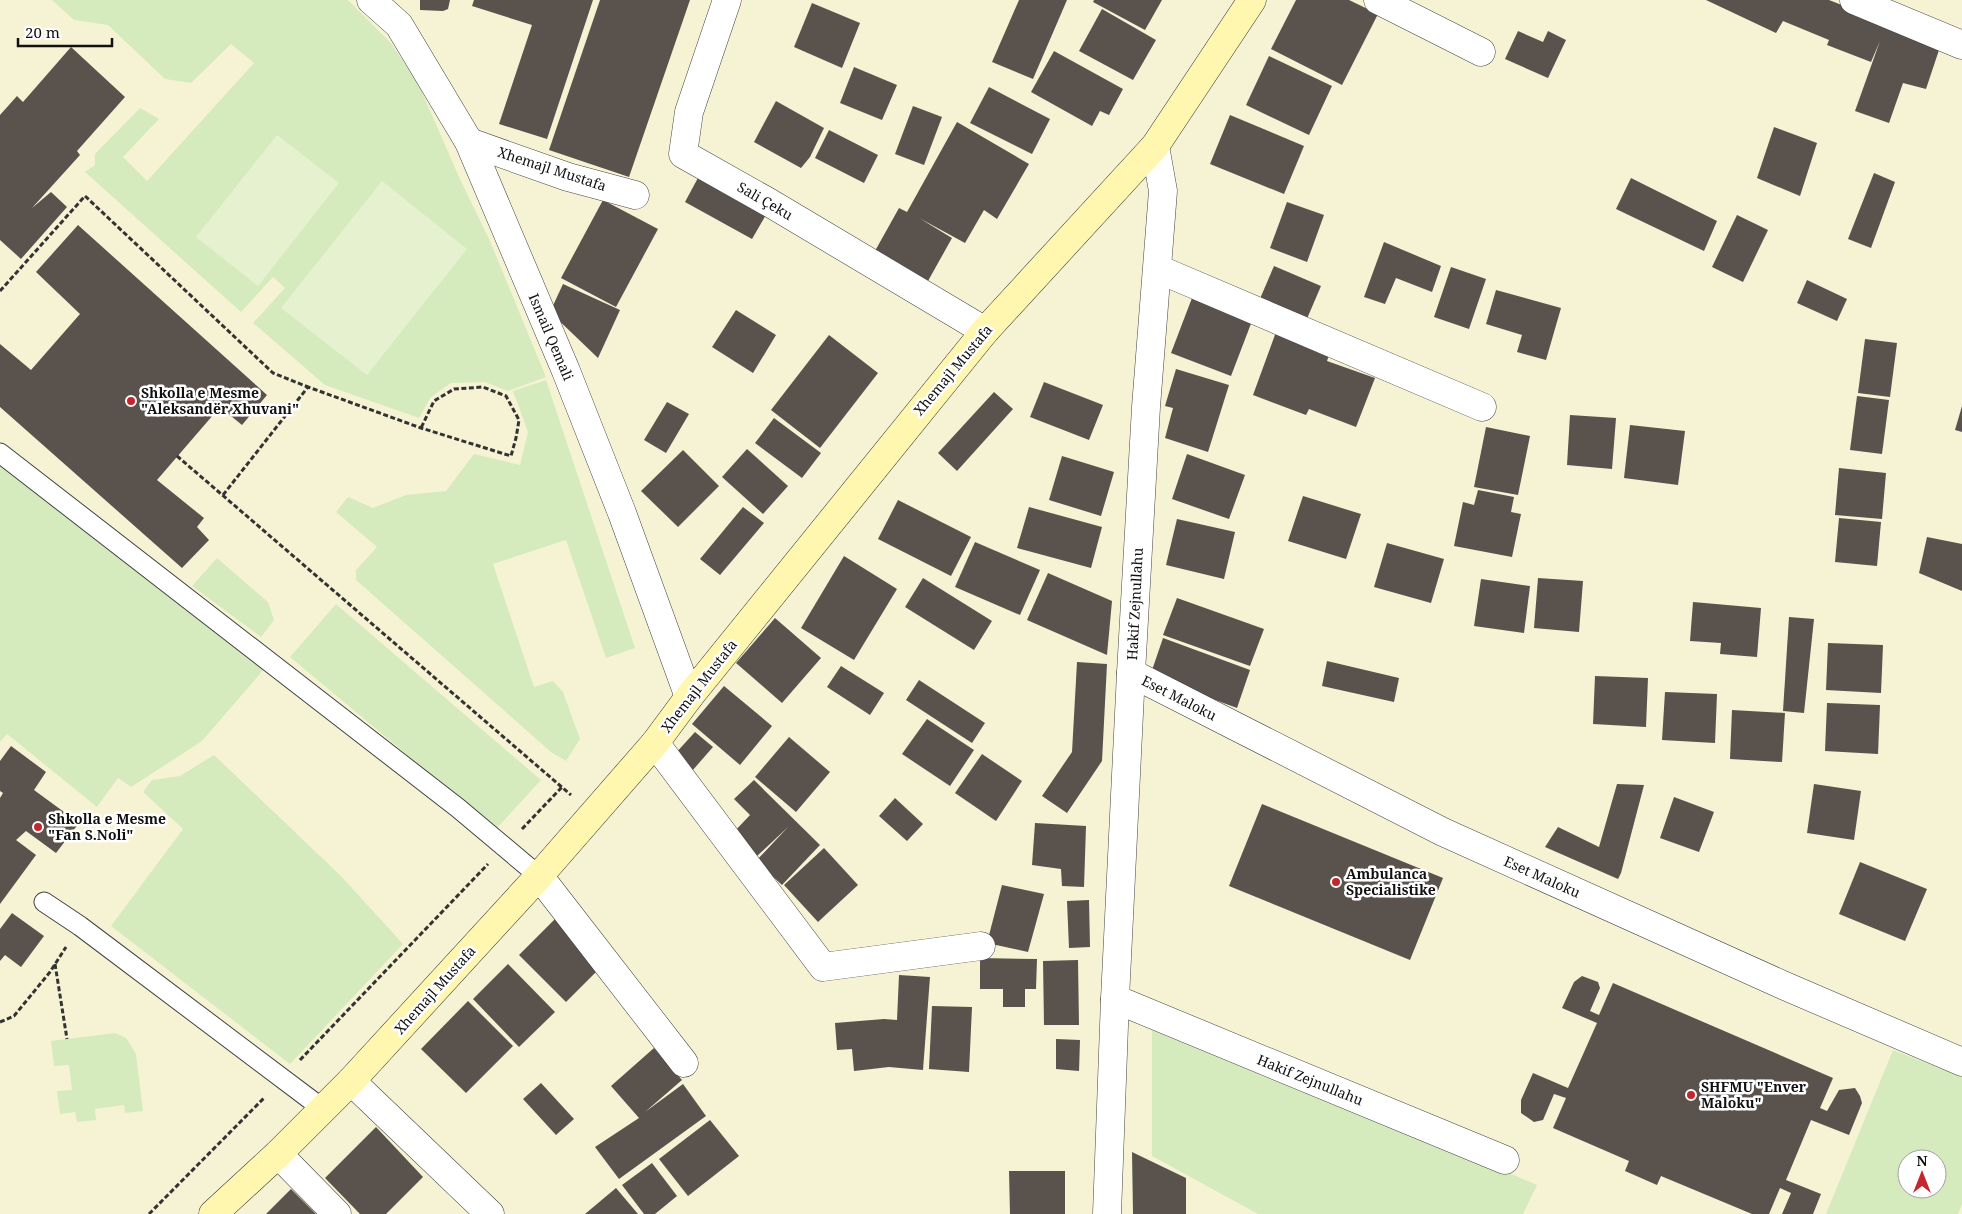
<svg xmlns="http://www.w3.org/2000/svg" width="1962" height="1214" font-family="'Noto Serif',serif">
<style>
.farmland{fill:#f6f3d4;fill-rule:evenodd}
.green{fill:#d5ebbd;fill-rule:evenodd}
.pitch{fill:#e6f2cf}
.building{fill:#5a524d}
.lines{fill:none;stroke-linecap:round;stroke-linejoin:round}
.service-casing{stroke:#444;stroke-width:21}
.minor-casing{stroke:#444;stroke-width:29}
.secondary-casing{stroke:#333;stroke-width:29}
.path{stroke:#333;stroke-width:3;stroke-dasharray:5 2.5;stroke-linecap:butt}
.service{stroke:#fff;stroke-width:19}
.minor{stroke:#fff;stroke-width:28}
.secondary{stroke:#fff6b0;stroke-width:28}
.poi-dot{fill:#c4262e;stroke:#fff;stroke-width:2}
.labels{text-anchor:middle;stroke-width:5;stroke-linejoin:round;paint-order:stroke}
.street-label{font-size:14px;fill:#111;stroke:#fff}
.poi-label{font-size:14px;font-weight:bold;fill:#111;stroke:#fff;text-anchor:start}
</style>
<rect width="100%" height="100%" fill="#fffdf5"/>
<path class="farmland" d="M 0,0 L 1962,0 L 1962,1214 L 0,1214 ZM 1907,1159 L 1937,1159 L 1937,1189 L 1907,1189 Z"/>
<g class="green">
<path d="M 52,0 L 348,0 L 390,42 L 418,83 L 459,177 L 490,241 L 546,377 L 508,391 L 485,382 L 451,383 L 431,397 L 419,418 L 325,385 L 253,323 L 285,288 L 273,277 L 241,312 L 85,172 L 95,165 L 95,154 L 140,108 L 159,119 L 123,157 L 147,181 L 254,63 L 231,44 L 191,83 L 165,79 L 108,25 L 74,20 Z"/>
<path d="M 546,380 L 635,648 L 606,658 L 566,540 L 493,564 L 534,687 L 553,681 L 563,692 L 580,739 L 566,761 L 551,752 L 356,580 L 356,570 L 377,547 L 336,512 L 348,497 L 373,508 L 406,495 L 446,491 L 474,454 L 520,465 L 528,432 L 513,391 Z"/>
<path d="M 0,463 L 265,668 L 202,741 L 131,787 L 118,778 L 97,807 L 7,734 L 0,742 Z"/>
<path d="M 217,558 L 268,602 L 274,620 L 261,637 L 192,586 Z"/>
<path d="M 336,604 L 541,780 L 496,829 L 290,657 Z"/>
<path d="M 214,755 L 341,876 L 403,944 L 290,1064 L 111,926 L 183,829 L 143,792 L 152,780 L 180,776 Z"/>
<path d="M 1152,1023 L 1537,1185 L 1523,1214 L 1258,1214 L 1152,1156 Z"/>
<path d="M 115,1033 L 126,1038 L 136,1054 L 143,1111 L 125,1113 L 124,1105 L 95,1109 L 96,1120 L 77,1122 L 75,1112 L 60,1114 L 57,1091 L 72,1090 L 69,1065 L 54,1066 L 51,1041 Z"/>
<path d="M 1893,1050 L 1962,1077 L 1962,1204 L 1958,1214 L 1826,1214 ZM 1907,1159 L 1937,1159 L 1937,1189 L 1907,1189 Z"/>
</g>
<g class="pitch">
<path d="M 277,135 L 339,183 L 258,286 L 196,237 Z"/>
<path d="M 382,181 L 467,249 L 367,375 L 281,308 Z"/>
</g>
<g class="building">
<path d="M 420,0 L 450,0 L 448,9 L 443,11 L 420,10 Z"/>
<path d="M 474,0 L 593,0 L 547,139 L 499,124 L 532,25 L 472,6 Z"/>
<path d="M 600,0 L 690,0 L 629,177 L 549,150 Z"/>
<path d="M 1019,0 L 1067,0 L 1033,79 L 992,62 Z"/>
<path d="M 1094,0 L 1162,0 L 1145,30 L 1093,2 Z"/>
<path d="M 1296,0 L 1349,0 L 1378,14 L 1342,85 L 1271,49 Z"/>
<path d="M 1706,0 L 1829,0 L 1941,44 L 1926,89 L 1903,83 L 1889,123 L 1855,111 L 1880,41 L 1871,62 L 1827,45 L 1829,40 L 1783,21 L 1776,33 Z"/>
<path d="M 812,3 L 860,23 L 842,68 L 794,47 Z"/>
<path d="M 1102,9 L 1156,40 L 1133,80 L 1079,51 Z"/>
<path d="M 1518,31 L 1543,42 L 1548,31 L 1566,40 L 1548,78 L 1505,59 Z"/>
<path d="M 71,47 L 125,97 L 77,151 L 80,155 L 32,208 L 51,192 L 67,207 L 21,259 L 0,240 L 0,115 L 17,96 L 23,102 Z"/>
<path d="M 1054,51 L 1123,89 L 1109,115 L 1100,111 L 1092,126 L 1031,92 Z"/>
<path d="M 1269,56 L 1332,86 L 1309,135 L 1246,105 Z"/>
<path d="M 854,67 L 897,85 L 882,120 L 840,103 Z"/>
<path d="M 989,87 L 1050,119 L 1032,154 L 970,123 Z"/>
<path d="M 776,101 L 824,128 L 810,157 L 801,168 L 754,142 Z"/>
<path d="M 913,106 L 942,117 L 924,165 L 895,154 Z"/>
<path d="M 1230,115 L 1304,146 L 1284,194 L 1210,164 Z"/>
<path d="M 957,122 L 1029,164 L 997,219 L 984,210 L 965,243 L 919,218 L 952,238 L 928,281 L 875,251 L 899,208 L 907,212 Z"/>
<path d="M 1774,127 L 1817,143 L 1800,196 L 1757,178 Z"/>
<path d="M 829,130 L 878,155 L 864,183 L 815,158 Z"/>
<path d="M 1874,173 L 1895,182 L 1871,248 L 1848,239 Z"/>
<path d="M 699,176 L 767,213 L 752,239 L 685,202 Z"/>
<path d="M 1631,178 L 1717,221 L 1704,251 L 1616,209 Z"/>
<path d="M 603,200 L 658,229 L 616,307 L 561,278 Z"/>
<path d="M 1287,202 L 1324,215 L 1307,262 L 1270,248 Z"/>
<path d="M 1737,215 L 1768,230 L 1743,282 L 1712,267 Z"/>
<path d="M 78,225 L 267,395 L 242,425 L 220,407 L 157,480 L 204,518 L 197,527 L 209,540 L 182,568 L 0,407 L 0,344 L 31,370 L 80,314 L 36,272 Z"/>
<path d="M 1384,242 L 1441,266 L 1432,292 L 1396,278 L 1385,304 L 1364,297 Z"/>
<path d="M 1274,266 L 1321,286 L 1303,328 L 1256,308 Z"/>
<path d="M 1451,267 L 1486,279 L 1469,329 L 1434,317 Z"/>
<path d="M 1807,280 L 1847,299 L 1837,321 L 1797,303 Z"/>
<path d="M 563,284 L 620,310 L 598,358 L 550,312 Z"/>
<path d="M 1496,290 L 1561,308 L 1546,360 L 1517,352 L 1522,335 L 1486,324 Z"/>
<path d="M 1192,298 L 1252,321 L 1231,376 L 1171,353 Z"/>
<path d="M 736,310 L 776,335 L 753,373 L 712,347 Z"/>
<path d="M 1276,332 L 1330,352 L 1327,361 L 1375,378 L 1356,427 L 1309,409 L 1306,415 L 1253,395 Z"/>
<path d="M 829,335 L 878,373 L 820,448 L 771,410 Z"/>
<path d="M 1865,339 L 1897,343 L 1890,397 L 1858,393 Z"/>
<path d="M 1176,369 L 1229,385 L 1208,452 L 1165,438 L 1173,408 L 1165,406 Z"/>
<path d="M 1044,382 L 1103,405 L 1089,440 L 1030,417 Z"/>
<path d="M 994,392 L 1013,409 L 957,471 L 938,453 Z"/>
<path d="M 1857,396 L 1889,400 L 1882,454 L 1850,450 Z"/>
<path d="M 667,402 L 689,414 L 666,453 L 644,440 Z"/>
<path d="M 1962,406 L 1962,432 L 1955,430 Z"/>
<path d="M 1570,415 L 1616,418 L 1612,469 L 1567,465 Z"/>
<path d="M 774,418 L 821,453 L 802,478 L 755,443 Z"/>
<path d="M 1630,425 L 1685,431 L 1678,485 L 1624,478 Z"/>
<path d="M 1486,427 L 1530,436 L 1518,495 L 1474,487 Z"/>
<path d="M 747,449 L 788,486 L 763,514 L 722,477 Z"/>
<path d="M 683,450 L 719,486 L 678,527 L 641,491 Z"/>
<path d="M 1187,454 L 1245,475 L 1229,519 L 1172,499 Z"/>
<path d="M 1062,456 L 1114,472 L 1101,516 L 1049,500 Z"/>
<path d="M 1839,468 L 1886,473 L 1882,519 L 1835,515 Z"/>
<path d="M 1478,490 L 1514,497 L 1511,512 L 1521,514 L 1512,557 L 1454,546 L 1463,502 L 1474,505 Z"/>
<path d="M 1303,496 L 1361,514 L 1346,559 L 1288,541 Z"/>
<path d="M 898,500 L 971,537 L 951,576 L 878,539 Z"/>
<path d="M 743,507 L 764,523 L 720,575 L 700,559 Z"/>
<path d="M 1029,507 L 1102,527 L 1091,568 L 1017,548 Z"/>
<path d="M 1839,518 L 1881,522 L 1877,566 L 1835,562 Z"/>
<path d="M 1177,519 L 1235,532 L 1224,579 L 1166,565 Z"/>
<path d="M 1927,537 L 1962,544 L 1962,591 L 1919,573 Z"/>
<path d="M 975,542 L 1040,570 L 1020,615 L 955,587 Z"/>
<path d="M 1387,543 L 1444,559 L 1431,603 L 1374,587 Z"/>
<path d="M 844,556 L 897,589 L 854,660 L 801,628 Z"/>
<path d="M 1048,573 L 1112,601 L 1107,655 L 1027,620 Z"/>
<path d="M 923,578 L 992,621 L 974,650 L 905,607 Z"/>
<path d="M 1538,578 L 1583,581 L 1579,632 L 1534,628 Z"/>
<path d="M 1481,579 L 1530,586 L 1524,633 L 1474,626 Z"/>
<path d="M 1177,598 L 1264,629 L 1250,666 L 1163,635 Z"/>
<path d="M 1693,602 L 1761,608 L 1757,657 L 1720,654 L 1721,643 L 1690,641 Z"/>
<path d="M 1789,617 L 1814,619 L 1804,713 L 1783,711 Z"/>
<path d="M 775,618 L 821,658 L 782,703 L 736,663 Z"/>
<path d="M 1163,638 L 1250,670 L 1237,708 L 1150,676 Z"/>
<path d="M 1828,643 L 1883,645 L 1881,693 L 1826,690 Z"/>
<path d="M 1327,661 L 1399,678 L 1394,702 L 1322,686 Z"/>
<path d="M 1077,662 L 1107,664 L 1102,761 L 1067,813 L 1042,796 L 1072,752 Z"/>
<path d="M 841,666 L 884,693 L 870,715 L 827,687 Z"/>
<path d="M 1595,676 L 1648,678 L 1646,727 L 1593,724 Z"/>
<path d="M 919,680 L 985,723 L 972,743 L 906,700 Z"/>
<path d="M 724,686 L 772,726 L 740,765 L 692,724 Z"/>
<path d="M 1665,692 L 1717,694 L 1715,743 L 1662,740 Z"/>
<path d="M 1827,703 L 1880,705 L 1878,754 L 1825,751 Z"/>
<path d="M 1732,710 L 1785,713 L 1782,762 L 1730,759 Z"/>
<path d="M 927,719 L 974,750 L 950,786 L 902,754 Z"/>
<path d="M 695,732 L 713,747 L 692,771 L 674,755 Z"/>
<path d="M 789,737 L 830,772 L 796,812 L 755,777 Z"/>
<path d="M 11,746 L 46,772 L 34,790 L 79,823 L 56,853 L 26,831 L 16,840 L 36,855 L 0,904 L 0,798 L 3,793 L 0,791 L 0,761 Z"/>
<path d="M 982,754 L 1022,781 L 996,821 L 955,793 Z"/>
<path d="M 754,780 L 820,845 L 782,885 L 756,861 L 788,827 L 756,857 L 733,833 L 750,815 L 734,799 Z"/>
<path d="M 1617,784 L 1644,785 L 1621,873 L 1618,879 L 1545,847 L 1558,827 L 1599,847 Z"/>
<path d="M 1814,784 L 1861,791 L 1854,840 L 1807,833 Z"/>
<path d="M 1674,797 L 1714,812 L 1699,852 L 1660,838 Z"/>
<path d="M 895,798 L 923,824 L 907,841 L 879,816 Z"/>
<path d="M 1262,804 L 1443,878 L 1410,960 L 1229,886 Z"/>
<path d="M 1035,823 L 1086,826 L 1084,887 L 1062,886 L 1061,869 L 1032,865 Z"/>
<path d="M 824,848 L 858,885 L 818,922 L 784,885 Z"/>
<path d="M 1860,862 L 1927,889 L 1905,941 L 1839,914 Z"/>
<path d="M 1002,885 L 1044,894 L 1028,952 L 987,943 Z"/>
<path d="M 1089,900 L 1090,947 L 1069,948 L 1067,901 Z"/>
<path d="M 12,913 L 44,936 L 21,967 L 5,955 L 0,961 L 0,929 Z"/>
<path d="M 555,919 L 602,966 L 566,1002 L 519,955 Z"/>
<path d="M 980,958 L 1037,959 L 1036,989 L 1025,989 L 1025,1007 L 1003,1007 L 1003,989 L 980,989 Z"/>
<path d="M 1078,960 L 1079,1025 L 1044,1025 L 1043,961 Z"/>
<path d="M 508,964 L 555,1012 L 519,1047 L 473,999 Z"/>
<path d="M 899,975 L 930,977 L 923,1070 L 889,1067 L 854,1071 L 852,1049 L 837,1050 L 835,1023 L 884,1019 L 897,1020 Z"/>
<path d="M 1582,976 L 1598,982 L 1600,988 L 1590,1011 L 1599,1015 L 1613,983 L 1833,1078 L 1820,1108 L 1827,1111 L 1839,1090 L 1855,1088 L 1860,1096 L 1862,1103 L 1849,1135 L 1811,1120 L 1786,1180 L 1821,1194 L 1813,1214 L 1782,1214 L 1791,1193 L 1780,1188 L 1769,1214 L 1752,1214 L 1661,1176 L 1657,1185 L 1625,1171 L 1629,1161 L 1553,1128 L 1566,1098 L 1554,1094 L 1543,1120 L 1534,1122 L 1521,1113 L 1521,1100 L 1533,1073 L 1568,1088 L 1597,1023 L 1562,1008 L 1574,982 Z"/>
<path d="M 468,1001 L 513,1046 L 466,1093 L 421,1049 Z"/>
<path d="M 932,1006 L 972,1007 L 969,1072 L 929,1069 Z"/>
<path d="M 1056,1039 L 1080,1040 L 1079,1071 L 1056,1069 Z"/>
<path d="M 654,1048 L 682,1080 L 645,1112 L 683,1084 L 706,1116 L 619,1179 L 595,1147 L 639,1118 L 611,1086 Z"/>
<path d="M 541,1083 L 574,1119 L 556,1135 L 523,1099 Z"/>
<path d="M 710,1120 L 739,1156 L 688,1196 L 659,1159 Z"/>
<path d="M 376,1127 L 423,1177 L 386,1214 L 360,1214 L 325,1178 Z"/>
<path d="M 1132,1152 L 1186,1178 L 1186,1214 L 1133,1214 Z"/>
<path d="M 652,1163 L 677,1196 L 655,1214 L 644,1214 L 622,1185 Z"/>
<path d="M 1009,1171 L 1065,1171 L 1065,1214 L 1010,1214 Z"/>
<path d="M 616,1188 L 638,1214 L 585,1214 Z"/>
<path d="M 291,1189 L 316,1214 L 266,1214 Z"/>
</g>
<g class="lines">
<g class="service-casing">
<g id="service">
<path d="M 0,453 L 458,808 L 539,876"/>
<path d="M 44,902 L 80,926 L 323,1109"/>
</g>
</g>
<g class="minor-casing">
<g id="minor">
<path d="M 371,0 L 399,25 L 469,142 L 566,371 L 622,513 L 689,697"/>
<path d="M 727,0 L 689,112 L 683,154 L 770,203 L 985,331"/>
<path d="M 1378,0 L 1481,52"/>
<path d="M 1854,0 L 1962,45"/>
<path d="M 469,142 L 568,177 L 635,195"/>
<path d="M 1158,269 L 1482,407"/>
<path d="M 1131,673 L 1443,832 L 1785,986 L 1962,1062"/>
<path d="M 655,743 L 823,967 L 981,946"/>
<path d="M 539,876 L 684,1063"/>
<path d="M 1115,999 L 1505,1160"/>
<path d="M 351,1081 L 490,1214"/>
<path d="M 278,1154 L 337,1214"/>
<path d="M 1107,1214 L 1115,999 L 1131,673 L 1146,407 L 1163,191 L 1155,146"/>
</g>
</g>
<g class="secondary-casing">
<path id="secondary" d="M 213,1214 L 278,1154 L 351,1081 L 539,876 L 655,743 L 689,697 L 985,331 L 1155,146 L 1252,0"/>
</g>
<g class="path">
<path d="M 0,291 L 85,196 L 273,373 L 308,387"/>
<path d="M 177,456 L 571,795"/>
<path d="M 223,495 L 308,387 L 421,428 L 511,456 L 516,438 L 519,420 L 506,396 L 483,387 L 454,389 L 434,401 L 421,428"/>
<path d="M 522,829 L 562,787"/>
<path d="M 55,964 L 67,1039"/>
<path d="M 0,1022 L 14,1016 L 50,972 L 66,947"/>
<path d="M 300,1060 L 488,864"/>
<path d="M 149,1214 L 265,1097"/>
</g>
<use href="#service" class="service"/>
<use href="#minor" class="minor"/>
<use href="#secondary" class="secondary"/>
</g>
<g class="poi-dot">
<circle cx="131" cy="401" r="5"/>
<circle cx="38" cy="827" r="5"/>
<circle cx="1336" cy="882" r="5"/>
<circle cx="1691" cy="1095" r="5"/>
</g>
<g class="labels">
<g class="street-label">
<text transform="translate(552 169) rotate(18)" y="5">Xhemajl Mustafa</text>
<text transform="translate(765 201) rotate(30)" y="5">Sali Çeku</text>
<text transform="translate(551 337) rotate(67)" y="5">Ismail Qemali</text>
<text transform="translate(953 370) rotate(-50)" y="5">Xhemajl Mustafa</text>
<text transform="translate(1135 604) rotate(-87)" y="5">Hakif Zejnullahu</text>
<text transform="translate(699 686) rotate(-52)" y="5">Xhemajl Mustafa</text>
<text transform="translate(1179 698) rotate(27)" y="5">Eset Maloku</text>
<text transform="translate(1542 877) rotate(24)" y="5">Eset Maloku</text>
<text transform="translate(435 990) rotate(-48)" y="5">Xhemajl Mustafa</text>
<text transform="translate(1310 1080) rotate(22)" y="5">Hakif Zejnullahu</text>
</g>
<g class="poi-label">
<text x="141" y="398">Shkolla e Mesme<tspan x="141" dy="16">"Aleksandër Xhuvani"</tspan></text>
<text x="48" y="824">Shkolla e Mesme<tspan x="48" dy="16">"Fan S.Noli"</tspan></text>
<text x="1346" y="879">Ambulanca<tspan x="1346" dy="16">Specialistike</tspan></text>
<text x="1701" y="1092">SHFMU "Enver<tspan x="1701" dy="16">Maloku"</tspan></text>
</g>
</g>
<g transform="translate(1922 1174)"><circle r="24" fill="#ffffff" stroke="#a0a0a0"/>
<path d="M0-4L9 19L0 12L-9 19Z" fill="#c4262e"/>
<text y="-8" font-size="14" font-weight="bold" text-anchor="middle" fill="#111111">N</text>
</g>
<path d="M18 38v8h94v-8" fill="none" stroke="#111111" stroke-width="2.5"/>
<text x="25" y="38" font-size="15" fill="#111111" stroke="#ffffff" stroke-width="4" paint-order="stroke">20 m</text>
</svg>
